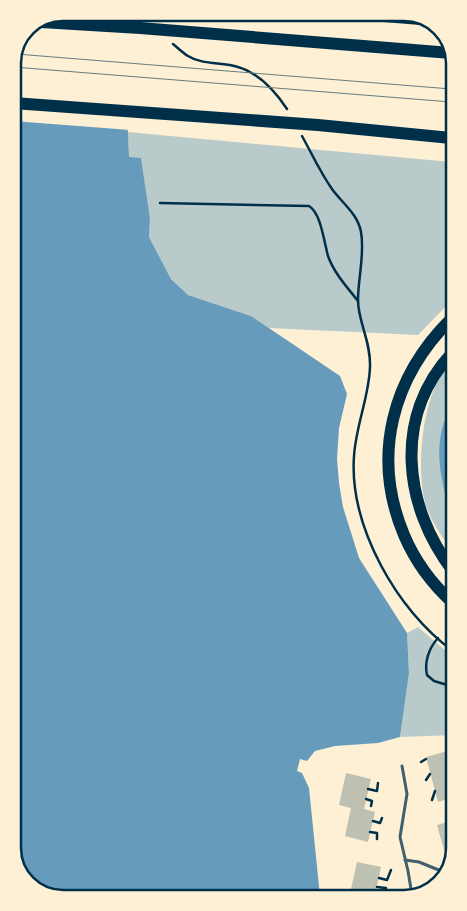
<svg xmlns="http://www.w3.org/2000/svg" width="467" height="911" font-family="Quicksand,sans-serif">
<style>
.green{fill:#b9caca}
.water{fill:#669bbc}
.pier{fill:#fdf0d5}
.building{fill:#bec0b2}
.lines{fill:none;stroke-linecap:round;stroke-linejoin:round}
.path{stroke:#003049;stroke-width:2.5}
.service{stroke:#3f606c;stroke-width:3}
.motorway{stroke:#003049;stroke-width:12}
.tram{stroke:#657d81;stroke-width:1}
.rim{fill:none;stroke:#003049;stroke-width:2.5}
</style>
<rect width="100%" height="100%" fill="#fdf0d5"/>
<g class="green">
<path d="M 128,132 L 451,162 L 452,300 L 418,335 L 269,328 L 251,316 L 188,295 L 171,279 L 149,237 L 150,218 L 141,159 L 129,158 Z"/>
<path d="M 452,363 L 453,552 C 442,537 430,520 425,502 C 416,467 422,404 442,374 C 445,370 449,366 452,363 Z"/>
<path d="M 418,627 L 454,658 L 454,735 L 400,737 L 409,673 L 407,633 Z"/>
</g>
<g class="water">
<path d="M 64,13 L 75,21 L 121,85 L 128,132 L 129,157 L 141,158 L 150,218 L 149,237 L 171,279 L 188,295 L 251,316 L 340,376 L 347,394 L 339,428 L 337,459 L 339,483 L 343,507 L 359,558 L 407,633 L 409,673 L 400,737 L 378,743 L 335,746 L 315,751 L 307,761 L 300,759 L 297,771 L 302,773 L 309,788 L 320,896 L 60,898 L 33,888 L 16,867 L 13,61 L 28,27 Z"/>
<path d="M 452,405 L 453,517 L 450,513 C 440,476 431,441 452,405 Z"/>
</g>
<path class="pier" d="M 64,13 L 77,13 L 78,20 L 123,84 L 130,130 L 13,121 L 13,61 L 28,27 Z"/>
<g class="building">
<path d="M 451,750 L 454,760 L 454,797 L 438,802 L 426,757 Z"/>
<path d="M 346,773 L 371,779 L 364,809 L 375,812 L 368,842 L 345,836 L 351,808 L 339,805 Z"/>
<path d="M 454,820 L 454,847 L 444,850 L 437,825 Z"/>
<path d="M 357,862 L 381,867 L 375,895 L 359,895 L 350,893 Z"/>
</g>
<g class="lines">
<g class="path">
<path d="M 287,13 L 436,25"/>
<path d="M 173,44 C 178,48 183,53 188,56 C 202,65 222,62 238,67 C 259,73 275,91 287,109"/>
<path d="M 302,136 C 312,154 320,172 332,189 C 342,203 358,214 361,232 C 365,254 358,278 358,300 C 358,322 371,341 370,367 C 369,397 356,425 354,456 C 349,526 397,611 453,651"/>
<path d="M 160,203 L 309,206 C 321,213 324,242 328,256 C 334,273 347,287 358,301"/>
<path d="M 438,638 C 429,648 424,662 427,675 L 434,681 L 454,687"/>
<path d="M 454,688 C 449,693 448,701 454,706"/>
<path d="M 421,762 L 426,759"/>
<path d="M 426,780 L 430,774"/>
<path d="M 368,789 L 377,791 L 378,783"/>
<path d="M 366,799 L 372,801 L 371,806"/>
<path d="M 432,800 L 435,791"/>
<path d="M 373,821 L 380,823 L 382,818"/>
<path d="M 370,832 L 377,833 L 377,839"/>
<path d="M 449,854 L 454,852"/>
<path d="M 379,878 L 387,880 L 391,870"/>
<path d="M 377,887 L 386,888 L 385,895"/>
</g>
<g class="service">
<path d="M 402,766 L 407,794 L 400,837 L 408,871 L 412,895"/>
<path d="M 405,860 L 419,862 L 446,873"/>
<path d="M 414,895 L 446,873"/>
</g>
<g class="motorway">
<path d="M 41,22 L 140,28 L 451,53"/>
<path d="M 13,103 L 318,125 L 451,138"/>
<path d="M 452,318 C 392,377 371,456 404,535 C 415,561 432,584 453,603"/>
<path d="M 452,353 C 393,416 403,506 453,571"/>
</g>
<g class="tram">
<path d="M 16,54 L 451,89"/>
<path d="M 13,67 L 451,102"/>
</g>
</g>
<path d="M0 0H467V911H0ZM63 21H404A42 42 0 0 1 446 63V848A42 42 0 0 1 404 890H63A42 42 0 0 1 21 848V63A42 42 0 0 1 63 21Z" fill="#fdf0d5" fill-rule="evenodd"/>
<path class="rim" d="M63 21H404A42 42 0 0 1 446 63V848A42 42 0 0 1 404 890H63A42 42 0 0 1 21 848V63A42 42 0 0 1 63 21Z"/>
</svg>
